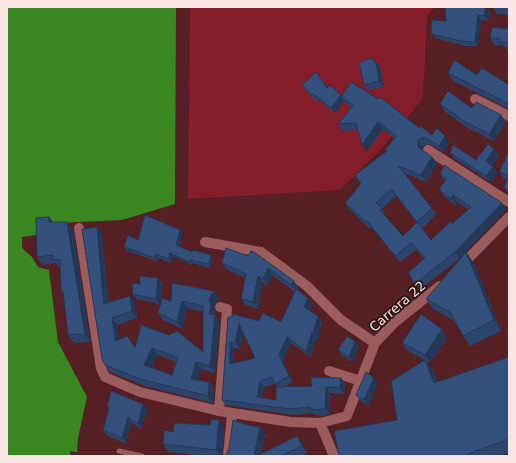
<svg xmlns="http://www.w3.org/2000/svg" width="516" height="463" font-family="'DejaVu Sans',sans-serif">
<style>
.green{fill:#831e2a}
.water{fill:#3a8621}
.lines{fill:none;stroke-linecap:round;stroke-linejoin:round}
.service{stroke:#9a5c5d;stroke-width:5}
.minor{stroke:#9a5c5d;stroke-width:10}
.wall{fill:#2d456b;fill-rule:evenodd}
.shaded-wall{fill:#243857}
.building{fill:#34507c;stroke:#243857;fill-rule:evenodd}
.labels{text-anchor:middle;stroke-width:3.5;stroke-linejoin:round;paint-order:stroke}
.street-label{font-size:13px;fill:#fbe5e4;stroke:#2c1314}
</style>
<rect width="100%" height="100%" fill="#561f23"/>
<path class="green" d="M 190,7 L 435,7 L 427,16 L 423,98 L 384,146 L 340,190 L 188,199 Z"/>
<path class="water" d="M 7,7 L 176,7 L 175,204 L 122,220 L 37,224 L 36,235 L 22,237 L 22,248 L 32,257 L 38,267 L 49,270 L 58,342 L 87,397 L 78,438 L 77,452 L 70,451 L 70,456 L 7,456 Z"/>
<g class="lines">
<path class="service" d="M 119,451 L 142,456"/>
<g class="minor">
<path d="M 475,99 L 509,116"/>
<path d="M 428,150 L 509,202"/>
<path d="M 79,228 L 101,368 L 105,377 L 140,392 L 219,411 L 291,422 L 320,423 L 347,416 L 375,343 L 395,322 L 440,286"/>
<path d="M 205,242 L 261,252 L 307,286 L 341,320 L 375,343"/>
<path d="M 460,267 L 509,217"/>
<path d="M 329,371 L 361,381"/>
<path d="M 219,411 L 227,309 L 220,307"/>
<path d="M 320,423 L 334,456"/>
<path d="M 228,456 L 232,414"/>
</g>
</g>
<g class="wall">
<path d="M 493,7 L 509,7 L 509,15 L 497,14 Z"/>
<path d="M 486,8 L 490,13 L 488,21 L 481,20 L 478,46 L 465,46 L 435,38 L 431,34 L 446,21 Z"/>
<path d="M 509,29 L 509,49 L 506,49 L 503,45 L 495,46 L 490,38 Z"/>
<path d="M 376,62 L 380,67 L 383,87 L 368,90 L 364,85 Z"/>
<path d="M 448,73 L 477,75 L 509,85 L 509,109 L 453,81 Z"/>
<path d="M 302,85 L 327,88 L 341,96 L 419,128 L 432,135 L 449,143 L 444,152 L 429,144 L 422,147 L 422,150 L 432,157 L 437,163 L 426,182 L 404,173 L 436,214 L 422,229 L 396,196 L 382,209 L 385,214 L 384,215 L 403,236 L 431,240 L 452,224 L 468,209 L 457,202 L 456,206 L 443,195 L 439,189 L 445,181 L 440,175 L 506,209 L 459,259 L 419,290 L 408,273 L 424,259 L 416,250 L 400,262 L 372,227 L 370,229 L 349,209 L 345,203 L 361,184 L 386,152 L 385,150 L 394,138 L 383,129 L 367,151 L 362,145 L 358,130 L 342,131 L 338,124 L 351,107 L 346,103 L 344,101 L 335,113 L 317,99 L 315,101 Z"/>
<path d="M 440,104 L 501,115 L 506,122 L 494,141 L 468,128 L 444,111 Z"/>
<path d="M 509,152 L 509,194 L 504,187 L 507,181 L 505,180 L 499,172 Z"/>
<path d="M 450,153 L 476,160 L 499,155 L 492,166 L 498,173 L 491,182 L 455,159 Z"/>
<path d="M 49,217 L 53,222 L 67,222 L 73,230 L 90,342 L 74,343 L 68,335 L 64,296 L 61,291 L 60,268 L 59,268 L 56,263 L 42,265 L 37,257 Z"/>
<path d="M 180,230 L 183,234 L 179,247 L 192,252 L 213,258 L 210,268 L 192,263 L 192,265 L 173,256 L 171,263 L 158,258 L 157,261 L 127,251 L 124,247 L 138,240 Z"/>
<path d="M 102,234 L 108,302 L 130,296 L 135,303 L 137,318 L 117,325 L 119,339 L 135,348 L 141,325 L 203,352 L 203,312 L 187,308 L 182,329 L 163,320 L 158,313 L 171,301 L 219,298 L 214,306 L 216,312 L 215,315 L 219,322 L 215,373 L 201,369 L 198,380 L 209,382 L 214,390 L 213,403 L 145,386 L 110,372 L 105,365 ZM 157,355 L 176,362 L 172,375 L 151,367 Z"/>
<path d="M 226,248 L 294,281 L 298,288 L 297,290 L 313,304 L 309,311 L 318,316 L 322,322 L 318,339 L 316,338 L 311,357 L 291,343 L 283,361 L 293,382 L 284,387 L 312,386 L 341,378 L 345,384 L 344,394 L 330,393 L 330,414 L 322,416 L 315,415 L 313,413 L 294,415 L 226,405 L 222,400 L 228,317 L 259,321 L 281,322 L 295,292 L 272,275 L 267,286 L 262,282 L 258,309 L 246,305 L 241,299 L 245,278 L 226,269 L 222,263 ZM 243,332 L 255,358 L 234,363 L 234,348 L 240,349 ZM 275,384 L 278,387 L 276,400 L 262,398 L 264,387 Z"/>
<path d="M 474,263 L 501,331 L 470,346 L 463,336 L 455,321 L 433,309 L 426,299 Z"/>
<path d="M 158,278 L 162,283 L 160,304 L 136,299 L 132,294 L 140,284 Z"/>
<path d="M 447,338 L 430,363 L 426,361 L 433,371 L 437,382 L 509,357 L 509,452 L 499,456 L 339,456 L 397,420 L 425,360 L 408,351 L 402,343 Z"/>
<path d="M 355,341 L 359,347 L 352,362 L 342,355 L 338,350 Z"/>
<path d="M 378,383 L 368,406 L 360,400 L 356,395 Z"/>
<path d="M 143,404 L 147,409 L 141,429 L 131,422 L 126,444 L 107,435 L 103,430 L 109,409 L 107,406 Z"/>
<path d="M 219,420 L 224,428 L 222,456 L 205,456 L 168,452 L 163,444 L 173,432 L 210,425 Z"/>
<path d="M 247,425 L 260,427 L 265,434 L 261,454 L 302,443 L 307,453 L 301,456 L 226,456 Z"/>
</g>
<g class="shaded-wall">
<path d="M 486,8 L 490,13 L 488,21 L 484,16 Z"/>
<path d="M 478,15 L 481,20 L 478,46 L 475,42 Z"/>
<path d="M 376,62 L 380,67 L 383,87 L 379,81 Z"/>
<path d="M 341,95 L 343,98 L 341,97 L 344,101 L 335,113 L 331,108 Z"/>
<path d="M 509,98 L 509,106 L 507,103 Z"/>
<path d="M 501,115 L 506,122 L 494,141 L 489,134 Z"/>
<path d="M 378,122 L 383,129 L 367,151 L 362,145 Z"/>
<path d="M 445,136 L 449,143 L 444,152 L 439,146 Z"/>
<path d="M 418,140 L 422,147 L 422,153 L 418,147 Z"/>
<path d="M 494,149 L 499,155 L 491,168 L 486,161 Z"/>
<path d="M 432,157 L 437,163 L 426,182 L 421,175 Z"/>
<path d="M 493,167 L 498,173 L 491,182 L 486,176 Z"/>
<path d="M 453,195 L 457,202 L 456,206 L 451,199 Z"/>
<path d="M 502,203 L 506,209 L 459,259 L 455,252 Z"/>
<path d="M 49,217 L 55,225 L 49,222 Z"/>
<path d="M 67,222 L 73,230 L 90,342 L 85,334 Z"/>
<path d="M 97,227 L 102,234 L 109,311 L 104,304 Z"/>
<path d="M 180,230 L 183,234 L 179,249 L 176,245 Z"/>
<path d="M 466,252 L 474,263 L 501,331 L 494,320 Z"/>
<path d="M 170,253 L 173,256 L 171,263 L 168,259 Z"/>
<path d="M 155,254 L 158,258 L 157,261 L 155,258 Z"/>
<path d="M 211,255 L 213,258 L 210,268 L 208,264 Z"/>
<path d="M 190,260 L 192,263 L 192,265 L 189,262 Z"/>
<path d="M 268,268 L 272,275 L 267,286 L 263,279 Z"/>
<path d="M 258,276 L 262,282 L 258,309 L 253,302 Z"/>
<path d="M 158,278 L 162,283 L 160,304 L 156,299 Z"/>
<path d="M 294,281 L 298,288 L 296,292 L 291,285 Z"/>
<path d="M 214,291 L 219,298 L 214,306 L 216,312 L 215,315 L 219,322 L 215,373 L 210,366 L 209,299 Z"/>
<path d="M 130,296 L 135,303 L 137,318 L 132,311 Z"/>
<path d="M 308,298 L 313,304 L 308,313 L 304,307 Z"/>
<path d="M 182,301 L 187,308 L 182,329 L 177,322 Z"/>
<path d="M 318,316 L 322,322 L 318,339 L 313,333 Z"/>
<path d="M 112,318 L 117,325 L 121,348 L 116,341 Z"/>
<path d="M 239,324 L 243,330 L 240,349 L 235,343 Z"/>
<path d="M 442,329 L 447,338 L 430,363 L 425,355 Z"/>
<path d="M 312,332 L 316,338 L 311,357 L 306,351 Z"/>
<path d="M 287,337 L 291,343 L 283,361 L 293,382 L 289,376 L 279,355 Z"/>
<path d="M 355,341 L 359,347 L 352,362 L 349,357 Z"/>
<path d="M 230,342 L 234,348 L 234,370 L 230,364 Z"/>
<path d="M 152,348 L 157,355 L 149,372 L 144,365 Z"/>
<path d="M 425,360 L 433,371 L 441,393 L 434,383 Z"/>
<path d="M 196,362 L 201,369 L 196,386 L 191,379 Z"/>
<path d="M 341,378 L 345,384 L 344,394 L 340,388 Z"/>
<path d="M 374,378 L 378,383 L 368,406 L 364,400 Z"/>
<path d="M 260,381 L 264,387 L 261,403 L 257,397 Z"/>
<path d="M 209,382 L 214,390 L 213,403 L 208,396 Z"/>
<path d="M 326,387 L 330,393 L 330,414 L 325,408 Z"/>
<path d="M 143,404 L 147,409 L 141,429 L 138,424 Z"/>
<path d="M 128,417 L 131,422 L 126,444 L 122,438 Z"/>
<path d="M 219,420 L 224,428 L 222,456 L 221,456 L 216,450 Z"/>
<path d="M 260,427 L 265,434 L 260,456 L 254,456 Z"/>
<path d="M 297,436 L 302,443 L 307,453 L 302,446 Z"/>
</g>
<g class="building">
<path d="M 445,7 L 479,7 L 486,8 L 484,16 L 478,15 L 475,42 L 461,41 L 431,34 L 432,20 L 446,21 Z"/>
<path d="M 492,27 L 509,29 L 509,42 L 500,42 L 500,38 L 490,38 Z"/>
<path d="M 370,58 L 376,62 L 379,81 L 364,85 L 359,63 Z"/>
<path d="M 454,60 L 477,75 L 482,68 L 509,85 L 509,98 L 507,103 L 448,73 Z"/>
<path d="M 316,72 L 327,88 L 329,85 L 341,95 L 331,108 L 313,94 L 311,95 L 302,85 Z"/>
<path d="M 351,82 L 378,99 L 380,97 L 419,128 L 420,126 L 432,135 L 437,128 L 445,136 L 439,146 L 424,137 L 418,140 L 418,147 L 432,157 L 421,175 L 398,166 L 432,208 L 417,222 L 391,189 L 376,203 L 381,207 L 379,209 L 403,236 L 417,222 L 431,240 L 450,222 L 452,224 L 471,207 L 453,195 L 451,199 L 439,189 L 447,179 L 440,175 L 444,165 L 502,203 L 455,252 L 415,284 L 408,273 L 425,258 L 411,243 L 395,256 L 367,221 L 366,222 L 345,203 L 361,184 L 355,175 L 387,151 L 385,150 L 396,136 L 378,122 L 362,145 L 356,123 L 338,124 L 353,105 L 341,97 Z"/>
<path d="M 448,91 L 472,108 L 476,102 L 501,115 L 489,134 L 464,121 L 440,104 Z"/>
<path d="M 488,144 L 494,149 L 486,161 L 493,167 L 486,176 L 450,153 L 453,145 L 476,160 Z"/>
<path d="M 509,152 L 509,192 L 504,187 L 509,176 L 499,172 Z"/>
<path d="M 145,215 L 180,230 L 176,245 L 192,252 L 193,250 L 211,255 L 208,264 L 190,260 L 189,262 L 170,253 L 168,259 L 155,254 L 155,258 L 124,247 L 128,235 L 138,240 Z"/>
<path d="M 49,217 L 49,222 L 67,222 L 85,334 L 68,335 L 63,291 L 61,291 L 60,259 L 53,260 L 53,255 L 37,257 L 36,218 Z"/>
<path d="M 97,227 L 104,304 L 130,296 L 132,311 L 112,318 L 116,341 L 127,336 L 135,348 L 141,325 L 169,335 L 177,331 L 203,352 L 203,306 L 182,301 L 177,322 L 158,313 L 162,298 L 171,301 L 172,283 L 214,291 L 209,299 L 211,305 L 209,314 L 215,315 L 210,366 L 196,362 L 191,379 L 209,382 L 208,396 L 140,379 L 105,365 L 102,359 L 82,229 ZM 152,348 L 178,358 L 172,375 L 144,365 Z"/>
<path d="M 226,248 L 248,256 L 251,251 L 254,252 L 294,281 L 291,285 L 268,268 L 263,279 L 258,276 L 253,302 L 241,299 L 246,274 L 222,263 Z"/>
<path d="M 466,252 L 494,320 L 463,336 L 450,312 L 426,299 Z"/>
<path d="M 140,276 L 158,278 L 156,299 L 132,294 L 133,283 L 140,284 Z"/>
<path d="M 296,289 L 308,298 L 304,307 L 318,316 L 313,333 L 312,332 L 306,351 L 287,337 L 279,355 L 289,376 L 275,384 L 272,377 L 260,381 L 257,397 L 276,400 L 276,387 L 312,386 L 311,377 L 341,378 L 340,388 L 326,387 L 325,408 L 318,410 L 310,409 L 310,407 L 290,409 L 222,400 L 228,317 L 232,317 L 233,314 L 259,321 L 263,313 L 281,322 ZM 239,324 L 255,358 L 230,364 L 230,342 L 235,343 Z"/>
<path d="M 421,314 L 442,329 L 425,355 L 402,343 Z"/>
<path d="M 347,336 L 355,341 L 349,357 L 338,350 Z"/>
<path d="M 509,357 L 509,439 L 463,456 L 339,456 L 334,431 L 397,420 L 391,381 L 425,360 L 434,383 Z"/>
<path d="M 366,372 L 374,378 L 364,400 L 356,395 Z"/>
<path d="M 111,391 L 143,404 L 138,424 L 128,417 L 122,438 L 103,430 L 109,408 L 107,406 Z"/>
<path d="M 211,419 L 219,420 L 216,450 L 163,444 L 164,430 L 173,432 L 175,423 L 210,425 Z"/>
<path d="M 233,420 L 247,425 L 260,427 L 254,456 L 226,456 L 226,455 L 229,449 Z"/>
<path d="M 297,436 L 302,446 L 281,456 L 257,456 Z"/>
</g>
<g class="labels">
<g class="street-label">
<text transform="translate(397 306) rotate(-41)" y="5">Carrera 22</text>
</g>
</g>
<rect width="516" height="463" fill="none" stroke="#fbe5e4" stroke-width="16"/>
</svg>
